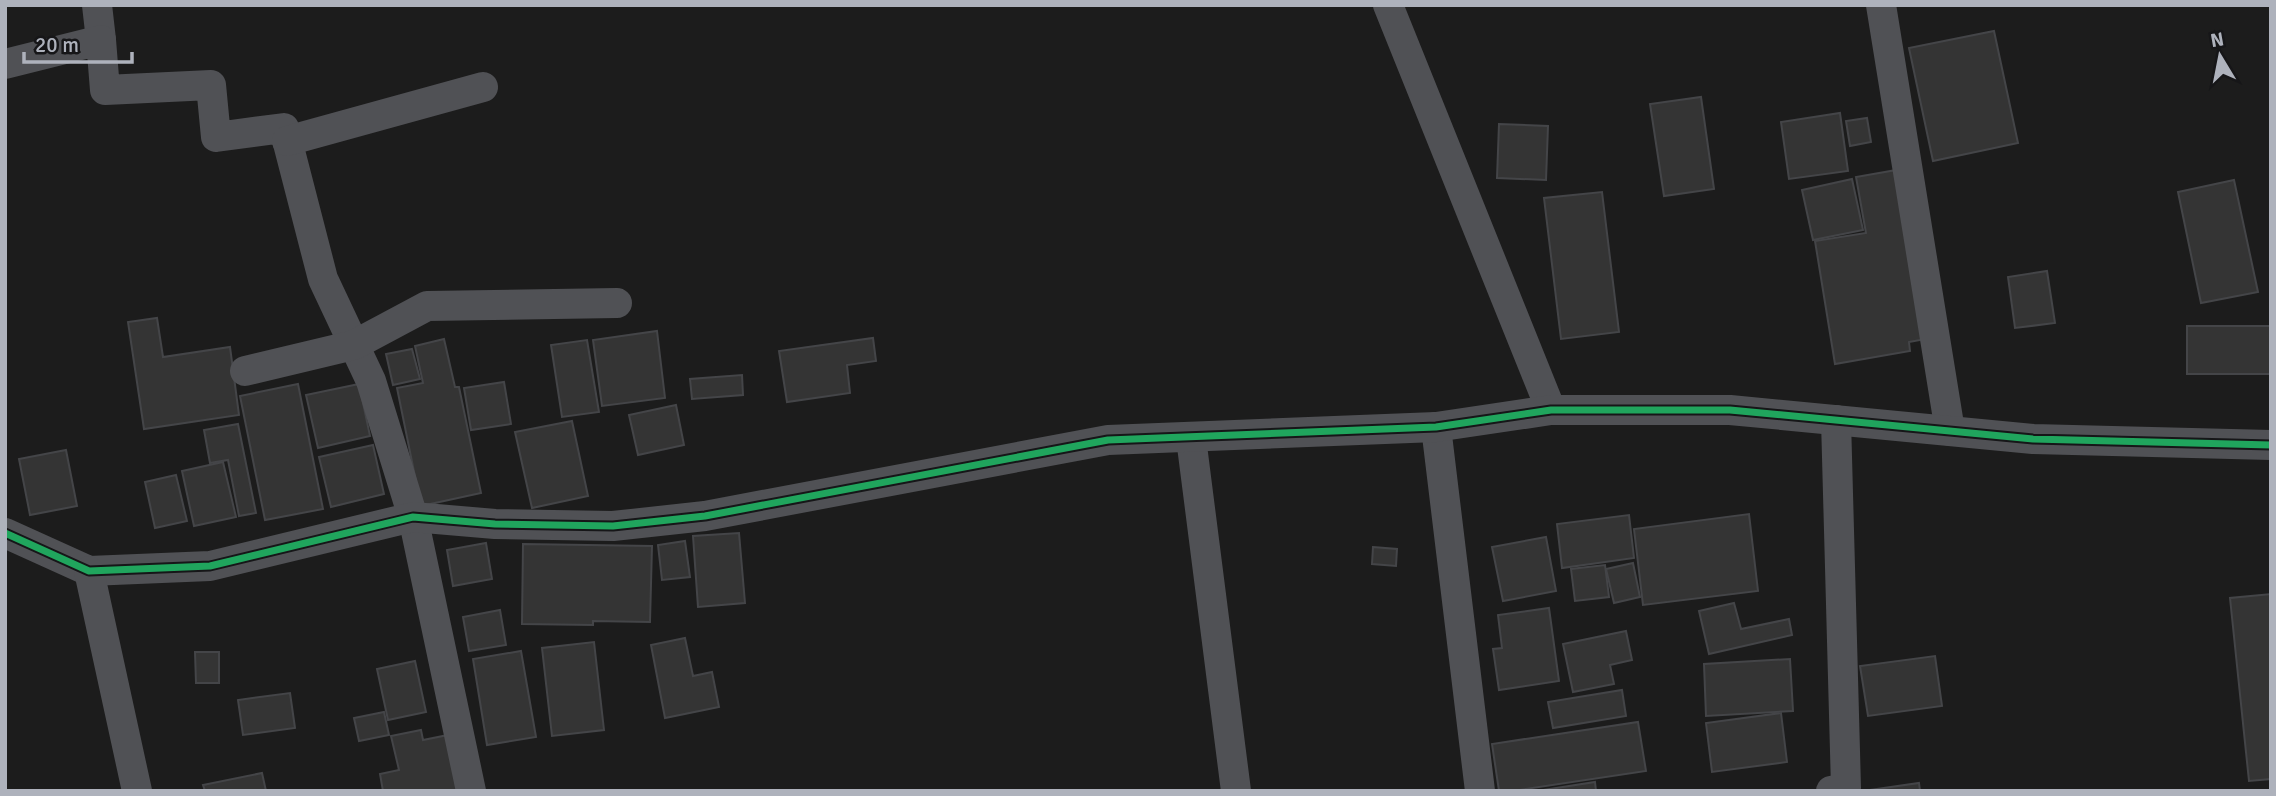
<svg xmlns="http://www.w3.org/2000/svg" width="2276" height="796" font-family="Signika,sans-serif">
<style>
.building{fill:#343434;stroke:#444548;stroke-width:2}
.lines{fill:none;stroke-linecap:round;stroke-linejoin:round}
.street{stroke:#505155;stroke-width:30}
.cycleway-casing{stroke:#161618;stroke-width:11}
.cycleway{stroke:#20a55d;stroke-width:7}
</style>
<rect width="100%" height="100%" fill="#1c1c1c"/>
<g class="building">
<path d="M 1994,31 L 2018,143 L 1933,161 L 1909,48 Z"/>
<path d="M 1701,97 L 1714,189 L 1664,196 L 1650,104 Z"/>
<path d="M 1840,113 L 1848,171 L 1789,179 L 1781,122 Z"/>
<path d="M 1867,118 L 1871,142 L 1850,146 L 1846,121 Z"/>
<path d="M 1499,124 L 1548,126 L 1546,180 L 1497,178 Z"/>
<path d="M 1902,169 L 1931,338 L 1909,342 L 1910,351 L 1835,364 L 1815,241 L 1866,233 L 1856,177 Z"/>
<path d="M 1852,179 L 1863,230 L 1813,240 L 1802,190 Z"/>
<path d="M 2234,180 L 2258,292 L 2201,303 L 2178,192 Z"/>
<path d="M 1602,192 L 1619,332 L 1561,339 L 1544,198 Z"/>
<path d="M 2047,271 L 2055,323 L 2015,328 L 2008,277 Z"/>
<path d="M 157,318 L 163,357 L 230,347 L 239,415 L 144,429 L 128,322 Z"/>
<rect x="2187" y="326" width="84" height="48"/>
<path d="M 657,331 L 665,398 L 602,406 L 593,340 Z"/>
<path d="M 873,338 L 876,361 L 847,365 L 850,393 L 787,402 L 779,351 Z"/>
<path d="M 444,339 L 455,387 L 459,387 L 481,493 L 421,506 L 397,388 L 423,383 L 415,346 Z"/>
<path d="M 587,340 L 599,412 L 562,417 L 551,345 Z"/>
<path d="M 412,349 L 420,379 L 393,385 L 386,354 Z"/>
<path d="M 742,375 L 743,395 L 692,399 L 690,379 Z"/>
<path d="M 504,382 L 511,424 L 471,430 L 464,388 Z"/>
<path d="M 298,384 L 323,509 L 265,520 L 240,396 Z"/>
<path d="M 359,384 L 370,436 L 318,448 L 306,395 Z"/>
<path d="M 676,405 L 684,445 L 638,455 L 629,415 Z"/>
<path d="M 572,421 L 588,496 L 532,508 L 515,432 Z"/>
<path d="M 238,424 L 256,513 L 239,516 L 228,460 L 210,463 L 204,430 Z"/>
<path d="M 373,445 L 384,494 L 331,507 L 319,457 Z"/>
<path d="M 66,450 L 77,506 L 30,515 L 19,459 Z"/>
<path d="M 223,462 L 236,517 L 194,526 L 182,471 Z"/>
<path d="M 176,475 L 187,521 L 155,528 L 145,482 Z"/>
<path d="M 1749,514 L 1758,591 L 1643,605 L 1634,529 Z"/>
<path d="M 1629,515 L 1634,558 L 1562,568 L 1557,524 Z"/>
<path d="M 739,533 L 745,603 L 698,607 L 693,536 Z"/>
<path d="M 1546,537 L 1556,591 L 1503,601 L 1492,547 Z"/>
<path d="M 685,541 L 690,577 L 662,580 L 658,545 Z"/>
<path d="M 486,543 L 492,579 L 453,586 L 447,550 Z"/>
<path d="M 523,544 L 652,546 L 650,622 L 593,621 L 593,625 L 522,624 Z"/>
<path d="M 1373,547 L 1397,549 L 1396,566 L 1372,564 Z"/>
<path d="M 1633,563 L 1640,597 L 1614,603 L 1606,569 Z"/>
<path d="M 1605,565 L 1609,597 L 1575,601 L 1571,569 Z"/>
<path d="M 2271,594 L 2271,779 L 2249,781 L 2230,598 Z"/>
<path d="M 1734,603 L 1741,629 L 1789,619 L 1792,635 L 1709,654 L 1699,611 Z"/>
<path d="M 1549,608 L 1559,681 L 1499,690 L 1493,649 L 1502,648 L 1498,615 Z"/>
<path d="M 500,610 L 506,645 L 469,651 L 463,617 Z"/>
<path d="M 1626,631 L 1632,660 L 1610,665 L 1614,684 L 1573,692 L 1563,644 Z"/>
<path d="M 685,638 L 693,676 L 712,672 L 719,707 L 665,718 L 651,645 Z"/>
<path d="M 594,642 L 604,730 L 552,736 L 542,648 Z"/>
<path d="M 521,651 L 536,737 L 487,745 L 473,659 Z"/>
<path d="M 195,652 L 219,652 L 219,683 L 196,683 Z"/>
<path d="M 1935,656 L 1942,706 L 1868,716 L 1860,666 Z"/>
<path d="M 1790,659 L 1793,711 L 1706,716 L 1704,664 Z"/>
<path d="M 415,661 L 426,712 L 388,720 L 377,669 Z"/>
<path d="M 1622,690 L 1626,716 L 1553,728 L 1548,702 Z"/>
<path d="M 290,693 L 295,728 L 243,735 L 238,700 Z"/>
<path d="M 384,712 L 389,735 L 359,741 L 354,718 Z"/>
<path d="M 1781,713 L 1787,762 L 1712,772 L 1706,723 Z"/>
<path d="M 1638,722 L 1646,771 L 1513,791 L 1499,791 L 1492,744 Z"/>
<path d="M 421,730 L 423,740 L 448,735 L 459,791 L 383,791 L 380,774 L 399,770 L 391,736 Z"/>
<path d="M 262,773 L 266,791 L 205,791 L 203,785 Z"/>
<path d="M 1595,782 L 1596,791 L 1537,791 Z"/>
<path d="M 1919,783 L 1920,791 L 1863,791 Z"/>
</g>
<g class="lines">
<g class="street">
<path d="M 97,5 L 101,40"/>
<path d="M 1388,5 L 1551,410"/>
<path d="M 1881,5 L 1950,431"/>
<path d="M 5,64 L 101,40 L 105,90 L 211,85 L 216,137 L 284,128 L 323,279 L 371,381 L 413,517 L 471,791"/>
<path d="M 287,141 L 483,87"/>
<path d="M 245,371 L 354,345 L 427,306 L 617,303"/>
<path d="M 1436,427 L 1480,791"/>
<path d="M 1191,438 L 1236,791"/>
<path d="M 5,533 L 89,571 L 210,566 L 413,517 L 495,524 L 613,526 L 705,516 L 1108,440 L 1436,427 L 1551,410 L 1730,410 L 2033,439 L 2271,445"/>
<path d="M 89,571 L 137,791"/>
<path d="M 1831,791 L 1846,788 L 1836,420"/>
</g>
<g class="cycleway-casing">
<path id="cycleway" d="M 5,533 L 89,571 L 210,566 L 413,517 L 495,524 L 613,526 L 705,516 L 1108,440 L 1436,427 L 1551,410 L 1730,410 L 2033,439 L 2271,445"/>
</g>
<use href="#cycleway" class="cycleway"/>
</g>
<rect width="2276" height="796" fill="none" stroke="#aeb2bc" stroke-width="14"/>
<g transform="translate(2220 56) rotate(350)" stroke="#161618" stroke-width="5" paint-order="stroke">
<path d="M0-5L12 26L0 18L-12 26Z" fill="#aeb2bc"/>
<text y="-10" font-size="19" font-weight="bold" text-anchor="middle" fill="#aeb2bc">N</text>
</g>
<path d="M24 52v10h108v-10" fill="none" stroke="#aeb2bc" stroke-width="3.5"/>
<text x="35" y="52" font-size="21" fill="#aeb2bc" stroke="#161618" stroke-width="5" paint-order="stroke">20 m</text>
</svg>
